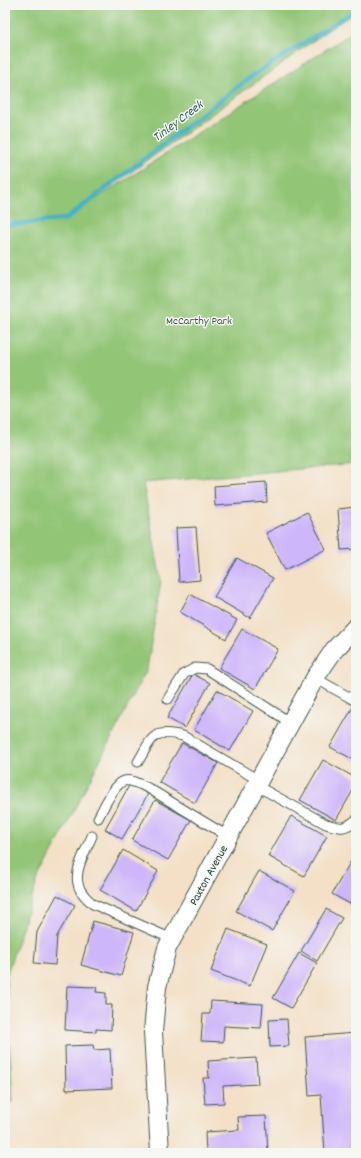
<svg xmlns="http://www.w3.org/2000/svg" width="361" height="1158" font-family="Dekko,sans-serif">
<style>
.green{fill:#92c576;stroke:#588155}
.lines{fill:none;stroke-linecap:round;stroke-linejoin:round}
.stream{stroke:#46b3c1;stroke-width:5}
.building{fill:#ceb6fa}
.lane-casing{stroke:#3f554a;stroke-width:11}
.street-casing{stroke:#3f554a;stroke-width:20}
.lane{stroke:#fff;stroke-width:9}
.street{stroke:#fff;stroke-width:18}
.labels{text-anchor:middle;stroke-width:3;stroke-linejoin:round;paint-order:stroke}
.park-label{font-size:12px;fill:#3c5f44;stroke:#f6f6f2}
.street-label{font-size:12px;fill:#1f3d34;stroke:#f6f6f2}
.water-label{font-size:13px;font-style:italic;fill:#2b605e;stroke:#f6f6f2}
</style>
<rect width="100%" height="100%" fill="#f6f6f2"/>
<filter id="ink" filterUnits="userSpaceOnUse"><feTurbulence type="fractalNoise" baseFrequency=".025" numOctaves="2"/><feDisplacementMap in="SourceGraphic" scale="8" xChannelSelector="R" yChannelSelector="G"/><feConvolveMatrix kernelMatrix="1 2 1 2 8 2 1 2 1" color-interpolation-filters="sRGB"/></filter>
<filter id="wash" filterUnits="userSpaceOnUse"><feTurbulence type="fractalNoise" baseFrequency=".012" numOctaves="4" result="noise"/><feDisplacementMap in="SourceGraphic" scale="16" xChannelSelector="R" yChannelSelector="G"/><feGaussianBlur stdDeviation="0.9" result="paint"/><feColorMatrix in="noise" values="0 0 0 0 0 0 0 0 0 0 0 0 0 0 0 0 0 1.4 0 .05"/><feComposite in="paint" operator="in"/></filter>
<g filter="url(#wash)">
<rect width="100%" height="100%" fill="#f3e0c6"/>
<path class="green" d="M 5,5 L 356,5 L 356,10 L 76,212 L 356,30 L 356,464 L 143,483 L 161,581 L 147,669 L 37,882 L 6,977 L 13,1102 L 5,1102 Z"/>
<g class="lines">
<path class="stream" d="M 5,225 L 66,219 L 252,76 L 356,10"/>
</g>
<g id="blocks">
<g class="building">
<path d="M 353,173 L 356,173 L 356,192 L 354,192 Z"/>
<path d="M 266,482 L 267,502 L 215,506 L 214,486 Z"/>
<path d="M 356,507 L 356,549 L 341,550 L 338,509 Z"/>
<path d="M 307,512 L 326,549 L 285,570 L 266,533 Z"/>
<path d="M 196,527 L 200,580 L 179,582 L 176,528 Z"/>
<path d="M 237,558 L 273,578 L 250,618 L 214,597 Z"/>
<path d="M 190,594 L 237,620 L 226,639 L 180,612 Z"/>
<path d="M 242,629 L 278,649 L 255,689 L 219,668 Z"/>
<path d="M 193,674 L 210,683 L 185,728 L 167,718 Z"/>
<path d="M 217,690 L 253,711 L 230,751 L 194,730 Z"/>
<path d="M 353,707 L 356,709 L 356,761 L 330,747 Z"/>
<path d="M 182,743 L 218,763 L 195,803 L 159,782 Z"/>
<path d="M 323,760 L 356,778 L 356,785 L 336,820 L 300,800 Z"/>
<path d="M 130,784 L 148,794 L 122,839 L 105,829 Z"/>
<path d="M 155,800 L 191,820 L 168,860 L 132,840 Z"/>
<path d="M 291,816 L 327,836 L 304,876 L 268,856 Z"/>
<path d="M 123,850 L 158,871 L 136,911 L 100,890 Z"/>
<path d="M 356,852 L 356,893 L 350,904 L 332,894 Z"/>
<path d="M 259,871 L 295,891 L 272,931 L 236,911 Z"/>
<path d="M 57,895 L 75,905 L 57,936 L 55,965 L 34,963 L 37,932 Z"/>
<path d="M 326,909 L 342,918 L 317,961 L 301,951 Z"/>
<path d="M 93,921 L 134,932 L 121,976 L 81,965 Z"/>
<path d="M 228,929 L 267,944 L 250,986 L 211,971 Z"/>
<path d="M 299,953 L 317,963 L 291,1008 L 273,998 Z"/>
<path d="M 67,986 L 97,987 L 96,992 L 106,993 L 106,1005 L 112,1005 L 111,1030 L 96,1029 L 96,1032 L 65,1030 Z"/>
<path d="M 211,1001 L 263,1004 L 261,1028 L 224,1026 L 223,1042 L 201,1041 L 203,1014 L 210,1014 Z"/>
<path d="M 287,1019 L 289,1046 L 270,1047 L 269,1020 Z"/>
<path d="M 356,1033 L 356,1153 L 325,1153 L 321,1095 L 309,1096 L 305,1037 Z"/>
<path d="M 93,1045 L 94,1050 L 110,1049 L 112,1088 L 66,1090 L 65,1046 Z"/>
<path d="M 256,1058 L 258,1084 L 223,1086 L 224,1103 L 205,1104 L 203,1078 L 209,1078 L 208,1061 Z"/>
<path d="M 266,1116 L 268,1152 L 206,1153 L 205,1132 L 239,1130 L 238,1117 Z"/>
</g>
</g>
</g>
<g filter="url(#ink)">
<use href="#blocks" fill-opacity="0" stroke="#3f554a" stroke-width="1"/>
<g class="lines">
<g class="lane-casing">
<g id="lane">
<path d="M 315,678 L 356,701"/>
<path d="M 168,699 L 184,674 L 195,668 L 207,669 L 291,723"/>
<path d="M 138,762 C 152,738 152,728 183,736 L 260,781"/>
<path d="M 257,786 L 326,824 C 340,828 344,830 356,820"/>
<path d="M 98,818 C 103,809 114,784 124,781 C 132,779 141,785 148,788 L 229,837"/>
<path d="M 92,836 C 85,853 68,878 84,895 C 86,898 90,901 93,904 L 172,939"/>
</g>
</g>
<g class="street-casing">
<path id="street" d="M 160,1153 L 153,1032 L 157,987 L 167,948 L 315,678 L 334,650 L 356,627"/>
</g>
<use href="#lane" class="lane"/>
<use href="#street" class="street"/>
</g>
</g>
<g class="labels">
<g class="park-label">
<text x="199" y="324">McCarthy Park</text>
</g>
<g class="street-label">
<text transform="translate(208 875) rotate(-61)" y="4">Paxton Avenue</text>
</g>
<g class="water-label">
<text transform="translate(177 120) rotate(-37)" y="5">Tinley Creek</text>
</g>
</g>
<rect width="361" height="1158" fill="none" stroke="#f6f6f2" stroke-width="20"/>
</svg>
